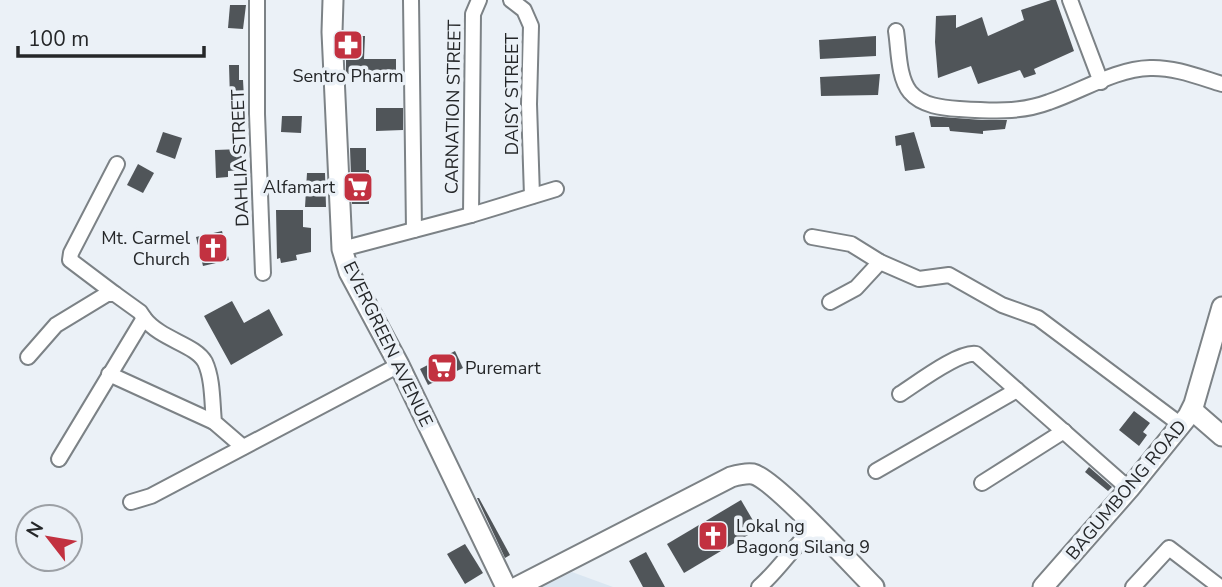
<svg xmlns="http://www.w3.org/2000/svg" width="1222" height="587" font-family="'Nunito Sans',sans-serif">
<style>
.built{fill:#dae6f1}
.building{fill:#505559}
.lines{fill:none;stroke-linecap:round;stroke-linejoin:round}
.minor-casing{stroke:#7c8286;stroke-width:18}
.tertiary-casing{stroke:#7c8286;stroke-width:23}
.minor{stroke:#fff;stroke-width:14}
.tertiary{stroke:#fff;stroke-width:19}
.labels{text-anchor:middle;stroke-width:7;stroke-linejoin:round;paint-order:stroke}
.poi-label{font-size:18px;fill:#252729;stroke:#ebf1f7;text-anchor:end}
.street-label{font-size:18px;fill:#252729;stroke:#ebf1f7}
</style>
<rect width="100%" height="100%" fill="#ebf1f7"/>
<path class="built" d="M 572,572 L 613,587 L 542,587 Z"/>
<g class="building">
<path d="M 1051,0 L 1056,0 L 1074,51 L 1034,69 L 1036,74 L 1024,78 L 1020,70 L 978,84 L 971,66 L 938,78 L 935,42 L 936,16 L 956,15 L 956,28 L 982,17 L 988,36 L 1024,20 L 1021,10 Z"/>
<path d="M 230,5 L 246,5 L 243,29 L 228,28 Z"/>
<path d="M 346,36 L 365,36 L 364,59 L 396,59 L 396,74 L 346,74 Z"/>
<path d="M 876,36 L 876,56 L 820,59 L 819,40 Z"/>
<path d="M 229,65 L 239,65 L 239,80 L 243,80 L 244,98 L 230,99 Z"/>
<path d="M 880,74 L 878,95 L 821,96 L 820,77 Z"/>
<path d="M 376,108 L 403,108 L 403,130 L 376,131 Z"/>
<path d="M 282,116 L 302,116 L 301,133 L 281,132 Z"/>
<path d="M 929,116 L 982,120 L 1007,120 L 1005,129 L 983,131 L 983,134 L 950,131 L 949,127 L 931,127 Z"/>
<path d="M 163,132 L 182,138 L 175,159 L 156,152 Z"/>
<path d="M 914,132 L 925,168 L 905,171 L 901,145 L 896,146 L 895,136 Z"/>
<path d="M 350,148 L 366,148 L 366,170 L 369,170 L 369,204 L 352,204 Z"/>
<path d="M 242,149 L 242,170 L 228,171 L 228,177 L 216,178 L 215,150 Z"/>
<path d="M 138,164 L 154,173 L 143,193 L 127,185 Z"/>
<path d="M 307,173 L 325,173 L 326,207 L 305,207 Z"/>
<path d="M 276,210 L 303,210 L 303,227 L 311,228 L 311,252 L 296,255 L 297,260 L 281,263 L 280,258 L 277,259 Z"/>
<path d="M 222,231 L 229,260 L 203,266 L 196,237 Z"/>
<path d="M 232,301 L 244,323 L 269,309 L 283,335 L 231,365 L 204,316 Z"/>
<path d="M 455,351 L 463,368 L 428,385 L 420,369 Z"/>
<path d="M 1134,411 L 1150,423 L 1143,432 L 1147,435 L 1139,446 L 1119,430 Z"/>
<path d="M 1089,467 L 1112,487 L 1108,491 L 1085,472 Z"/>
<path d="M 477,498 L 479,498 L 510,555 L 505,558 Z"/>
<path d="M 741,500 L 758,529 L 684,573 L 667,544 Z"/>
<path d="M 465,544 L 483,573 L 465,584 L 447,554 Z"/>
<path d="M 646,552 L 665,587 L 643,587 L 629,561 Z"/>
</g>
<g class="lines">
<g class="minor-casing">
<g id="minor">
<path d="M 257,0 L 257,114 L 263,273"/>
<path d="M 411,0 L 414,230"/>
<path d="M 511,0 L 524,10 L 531,26 L 529,104 L 532,196"/>
<path d="M 1070,0 L 1101,82"/>
<path d="M 896,31 C 899,50 898,77 910,92 C 922,106 943,108 959,109 C 990,111 1020,113 1049,102 C 1082,91 1115,69 1150,68 C 1174,67 1199,77 1222,84"/>
<path d="M 471,215 L 473,14 L 479,0"/>
<path d="M 812,237 L 851,244 L 880,262 L 919,279 L 949,275 L 1002,305 L 1038,318 L 1181,425"/>
<path d="M 342,249 L 471,215 L 556,189"/>
<path d="M 115,294 L 70,260 L 71,253 L 117,164"/>
<path d="M 830,302 L 856,288 L 880,262"/>
<path d="M 28,357 L 56,325 L 107,294 L 115,294 L 140,312 L 144,318"/>
<path d="M 109,374 L 214,422"/>
<path d="M 900,394 C 916,384 959,351 976,354 L 1129,489"/>
<path d="M 59,459 L 144,318 C 161,340 195,344 205,362 C 213,379 212,403 214,422 L 243,447"/>
<path d="M 876,471 L 1017,390"/>
<path d="M 982,483 L 1064,431"/>
<path d="M 131,502 L 151,496 L 399,365"/>
<path d="M 759,587 C 780,569 794,545 815,527"/>
<path d="M 1133,587 L 1169,548 L 1220,587"/>
</g>
</g>
<g class="tertiary-casing">
<g id="tertiary">
<path d="M 333,0 L 332,32 L 342,249 L 349,272 L 399,365 L 506,587"/>
<path d="M 1192,410 L 1222,436"/>
<path d="M 517,587 L 731,477 C 738,475 746,473 753,474 C 774,479 854,567 874,587"/>
<path d="M 1043,587 L 1129,489 L 1188,416 L 1194,404 L 1222,307"/>
</g>
</g>
<use href="#minor" class="minor"/>
<use href="#tertiary" class="tertiary"/>
</g>
<defs>
<g id="pharmacy-square" transform="scale(1.575)"><rect x="-9" y="-9" width="18" height="18" rx="4" fill="#c23140" stroke="#ebf1f7"/><path d="M-2-6h4v4h4v4h-4v4h-4v-4h-4v-4h4Z" fill="#fff"/></g>
<g id="supermarket-square" transform="scale(1.575)"><rect x="-9" y="-9" width="18" height="18" rx="4" fill="#c23140" stroke="#ebf1f7"/><path d="M-6-5.5h2.5l.6 2H6L4.5 2H-2.5L-4.4-4H-6ZM-1.5 3.2a1.3 1.3 0 1 0 .1 0ZM3 3.2a1.3 1.3 0 1 0 .1 0Z" fill="#fff"/></g>
<g id="church-square" transform="scale(1.575)"><rect x="-9" y="-9" width="18" height="18" rx="4" fill="#c23140" stroke="#ebf1f7"/><path d="M-1.2-6h2.4v3.5h3.3v2.4h-3.3V6h-2.4V-.1h-3.3v-2.4h3.3Z" fill="#fff"/></g>
</defs>
<g fill-rule="evenodd">
<use href="#pharmacy-square" x="348" y="45"/>
<use href="#supermarket-square" x="358" y="187"/>
<use href="#church-square" x="213" y="248"/>
<use href="#supermarket-square" x="442" y="368"/>
<use href="#church-square" x="713" y="536"/>
</g>
<g class="labels">
<g class="poi-label">
<text x="348" y="82" text-anchor="middle">Sentro Pharm</text>
<text x="335" y="193">Alfamart</text>
<text x="190" y="244">Mt. Carmel<tspan x="190" dy="21">Church</tspan></text>
<text x="465" y="374" text-anchor="start">Puremart</text>
<text x="736" y="532" text-anchor="start">Lokal ng<tspan x="736" dy="21">Bagong Silang 9</tspan></text>
</g>
<g class="street-label">
<text transform="translate(512 94) rotate(-90)" y="6">DAISY STREET</text>
<text transform="translate(453 107) rotate(-89)" y="6">CARNATION STREET</text>
<text transform="translate(240 158) rotate(-92)" y="6">DAHLIA STREET</text>
<text transform="translate(388 344) rotate(64)" y="6">EVERGREEN AVENUE</text>
<text transform="translate(1126 490) rotate(-50)" y="6">BAGUMBONG ROAD</text>
</g>
</g>
<g transform="translate(49 538) rotate(301)"><circle r="33" fill="#ebf1f7" stroke="#9ca0a5" stroke-width="2"/>
<path d="M0-5L12 26L0 18L-12 26Z" fill="#c23140"/>
<text y="-10" font-size="19" font-weight="bold" text-anchor="middle" fill="#252729">N</text>
</g>
<path d="M18 46v10h186v-10" fill="none" stroke="#252729" stroke-width="3.5"/>
<text x="28" y="46" font-size="21" fill="#252729" stroke="#ebf1f7" stroke-width="5" paint-order="stroke">100 m</text>
</svg>
